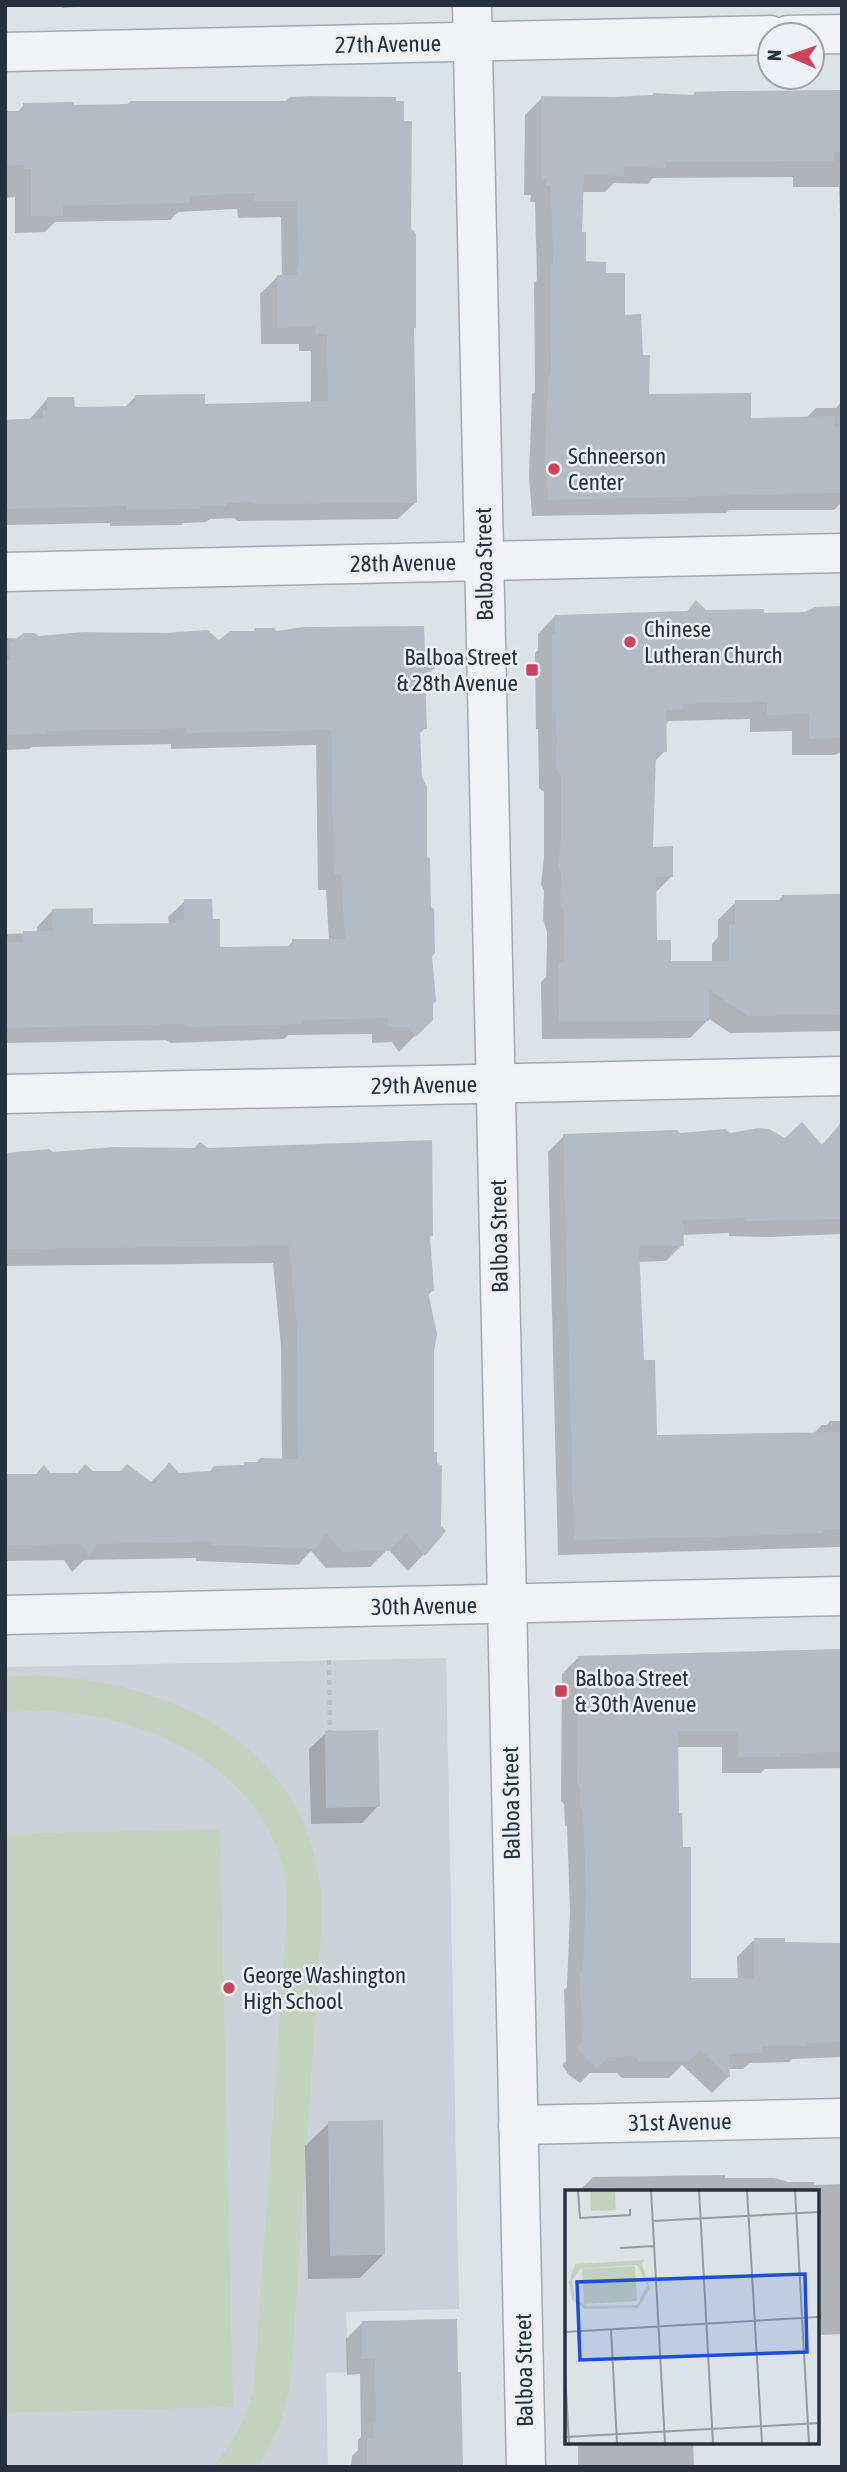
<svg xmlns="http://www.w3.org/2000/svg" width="847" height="2472" font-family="'Asap Condensed',sans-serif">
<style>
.built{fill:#ccd1d9}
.green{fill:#c4d1bf}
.shadow{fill:#0003}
.building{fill:#b5bbc4}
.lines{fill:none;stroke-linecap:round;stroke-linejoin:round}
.minor-casing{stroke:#a3a9b1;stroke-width:41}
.path{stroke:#bcc0c6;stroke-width:4.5;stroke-dasharray:5 5;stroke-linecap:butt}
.minor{stroke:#f0f2f6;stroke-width:38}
.poi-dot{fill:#cd425b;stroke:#edf0f5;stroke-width:2.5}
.labels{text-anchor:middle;stroke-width:5;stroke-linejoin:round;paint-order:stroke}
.street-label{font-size:23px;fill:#27303e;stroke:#edf0f5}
.poi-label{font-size:23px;fill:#27303e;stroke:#edf0f5;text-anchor:start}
.inset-road{fill:none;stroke:#949ba3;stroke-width:2}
.view{fill:#1d4ed8;fill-opacity:0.15;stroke:#1d4ed8;stroke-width:3.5}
.inset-edge{fill:none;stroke:#27303e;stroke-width:3.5}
</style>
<rect width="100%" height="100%" fill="#dde2e7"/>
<path class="built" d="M 446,1658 L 459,2309 L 346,2312 L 348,2372 L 326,2373 L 328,2467 L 5,2467 L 5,1667 Z"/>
<g class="green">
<path d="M 33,1675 C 180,1680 321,1753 322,1916 L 291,2377 C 286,2411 276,2439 257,2467 L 212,2467 C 234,2443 247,2417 254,2386 L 287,1913 C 292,1770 128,1698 5,1713 L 5,1677 Z"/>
<path d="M 220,1829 L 233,2407 L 5,2413 L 5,1834 Z"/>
</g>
<g class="shadow">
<path d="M 62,5 L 104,5 L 62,8 Z"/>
<path d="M 282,5 L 319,5 L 284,7 Z"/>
<path d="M 842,93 L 842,215 L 840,215 L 839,187 L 793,187 L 793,177 L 653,178 L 648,184 L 614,183 L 605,192 L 582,192 L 580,234 L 584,263 L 605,275 L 641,357 L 647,396 L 749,420 L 805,419 L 816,408 L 836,408 L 842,401 L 842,502 L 834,510 L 729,510 L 726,513 L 532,516 L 529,476 L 532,394 L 535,392 L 534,283 L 537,280 L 535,202 L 530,202 L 531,195 L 524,195 L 525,115 L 542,98 L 692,96 L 695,94 Z"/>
<path d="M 286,103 L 412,330 L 416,502 L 398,519 L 238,521 L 234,518 L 210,519 L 206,522 L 183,523 L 181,525 L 110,526 L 110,523 L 5,525 L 5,420 L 30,419 L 47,399 L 73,409 L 124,408 L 135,397 L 203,406 L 311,403 L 311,351 L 299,351 L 299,344 L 261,344 L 260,294 L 277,277 L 282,277 L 281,217 L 238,218 L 237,209 L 178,212 L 170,220 L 55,222 L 45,232 L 15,233 L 15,197 L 5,198 L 5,113 L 16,113 L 24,105 L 72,107 Z"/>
<path d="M 842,608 L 842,752 L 834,755 L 792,755 L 792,731 L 750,732 L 750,719 L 669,721 L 665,725 L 665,751 L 654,762 L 651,848 L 672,876 L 655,893 L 655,942 L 669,963 L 712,963 L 712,944 L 718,937 L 718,920 L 736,902 L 777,902 L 783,896 L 842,895 L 842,1031 L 730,1033 L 709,1019 L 690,1038 L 542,1039 L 541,982 L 546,977 L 547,945 L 547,932 L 543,919 L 544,891 L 541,885 L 544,856 L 544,792 L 539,788 L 538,729 L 536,729 L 535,653 L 538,650 L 538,634 L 555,616 L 706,612 L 805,614 Z"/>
<path d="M 277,632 L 424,658 L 434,667 L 424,677 L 425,728 L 419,734 L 431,1019 L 399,1052 L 392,1042 L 372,1043 L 372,1034 L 288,1035 L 284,1039 L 171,1043 L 166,1040 L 5,1043 L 5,934 L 37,933 L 37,927 L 53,910 L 91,926 L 169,925 L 168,917 L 185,901 L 211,921 L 218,949 L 286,948 L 293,941 L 329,941 L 326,890 L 318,890 L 316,745 L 171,749 L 171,744 L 32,747 L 29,749 L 5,750 L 5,638 L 219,643 Z"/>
<path d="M 842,1123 L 842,1234 L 769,1237 L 729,1236 L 729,1233 L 682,1235 L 682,1245 L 666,1261 L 638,1262 L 642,1362 L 655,1437 L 813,1434 L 822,1425 L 827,1425 L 830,1421 L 842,1421 L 842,1547 L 558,1555 L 548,1152 L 564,1136 L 729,1135 L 821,1146 Z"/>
<path d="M 208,1150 L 431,1236 L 429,1238 L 432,1291 L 427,1296 L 432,1352 L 433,1453 L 439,1527 L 444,1532 L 408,1571 L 388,1549 L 370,1567 L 326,1568 L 311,1551 L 298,1565 L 196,1561 L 196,1558 L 84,1560 L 72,1572 L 64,1560 L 5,1561 L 5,1476 L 92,1473 L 150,1483 L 169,1464 L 179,1474 L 209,1473 L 242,1467 L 245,1464 L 282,1460 L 281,1346 L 273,1263 L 5,1266 L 5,1155 Z"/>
<path d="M 842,1654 L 842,1768 L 765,1769 L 761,1773 L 722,1773 L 722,1747 L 676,1747 L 677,1814 L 690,1980 L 738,1980 L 737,1957 L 754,1940 L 783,1944 L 842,1945 L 842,2057 L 792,2059 L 789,2062 L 750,2063 L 743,2069 L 728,2069 L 728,2077 L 712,2093 L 682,2065 L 669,2078 L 622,2078 L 617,2073 L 590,2073 L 580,2083 L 569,2075 L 562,2065 L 566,2061 L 564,1990 L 567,1987 L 570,1911 L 567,1826 L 565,1826 L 564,1804 L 561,1801 L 562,1674 L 579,1657 Z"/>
<path d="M 326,1733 L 378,1806 L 362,1823 L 311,1824 L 309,1749 Z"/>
<path d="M 329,2123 L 384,2254 L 360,2278 L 308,2279 L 305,2146 Z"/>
<path d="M 725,2175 L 725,2178 L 774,2178 L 788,2182 L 814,2182 L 814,2185 L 842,2184 L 842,2334 L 817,2335 L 817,2192 L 578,2192 L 593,2177 Z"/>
<path d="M 362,2323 L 461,2467 L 351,2467 L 352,2456 L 358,2450 L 358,2440 L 361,2437 L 360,2374 L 347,2375 L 346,2339 Z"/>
<path d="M 578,2442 L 693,2442 L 694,2467 L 578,2467 Z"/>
</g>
<g class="building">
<path d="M 842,90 L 842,152 L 834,152 L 834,161 L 666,162 L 666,168 L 624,167 L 624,176 L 584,175 L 582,232 L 586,232 L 586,261 L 606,262 L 606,273 L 625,273 L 625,315 L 641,314 L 643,355 L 650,355 L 649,394 L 751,393 L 751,418 L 835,416 L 835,427 L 842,427 L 842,493 L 548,500 L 545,458 L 548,376 L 551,374 L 550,264 L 553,265 L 551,186 L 546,186 L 547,179 L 541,179 L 541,96 L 612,97 L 653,95 L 653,93 L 694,95 L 694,92 L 721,91 Z"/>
<path d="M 309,96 L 396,97 L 396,101 L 404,101 L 404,121 L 412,121 L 411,228 L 416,234 L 416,328 L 414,328 L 417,503 L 256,504 L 252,502 L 228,503 L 225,506 L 202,506 L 199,509 L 127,510 L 127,506 L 5,509 L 5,420 L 43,418 L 43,410 L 47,410 L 47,397 L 74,397 L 75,407 L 135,406 L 135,395 L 205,394 L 205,404 L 328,401 L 327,334 L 316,334 L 315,327 L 277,328 L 277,275 L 297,275 L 297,267 L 299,266 L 297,201 L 254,201 L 254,193 L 189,196 L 189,203 L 63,206 L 63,216 L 31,216 L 31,169 L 24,169 L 24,165 L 5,166 L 5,111 L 23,111 L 23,103 L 74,102 L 73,105 L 127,104 L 131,101 L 285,101 L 290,97 Z"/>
<path d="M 696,600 L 706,610 L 764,609 L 764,613 L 805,612 L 815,607 L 842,606 L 842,738 L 809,739 L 809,714 L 767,715 L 767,702 L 683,704 L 683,710 L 666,710 L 667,752 L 656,752 L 653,847 L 673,846 L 673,877 L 656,877 L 657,940 L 671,940 L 671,961 L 729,961 L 729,925 L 735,924 L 735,900 L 782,900 L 782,895 L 842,894 L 842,1015 L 748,1016 L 709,990 L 709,1021 L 559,1022 L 558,962 L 563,962 L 564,926 L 564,913 L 560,901 L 561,873 L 558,867 L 561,837 L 561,775 L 556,770 L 557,738 L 555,712 L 552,712 L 552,633 L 555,634 L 555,615 L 687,611 Z"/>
<path d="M 424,626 L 425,657 L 437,667 L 425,675 L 427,729 L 420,729 L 422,777 L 427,787 L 427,856 L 430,859 L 431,907 L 434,909 L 435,953 L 432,956 L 436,1001 L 433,1004 L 433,1020 L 416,1037 L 408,1027 L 388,1027 L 388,1018 L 302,1020 L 302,1024 L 188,1027 L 183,1024 L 5,1028 L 5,942 L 23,942 L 23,931 L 53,931 L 52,909 L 93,908 L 93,924 L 176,923 L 177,920 L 184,920 L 184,899 L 212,899 L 213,919 L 220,919 L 220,947 L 292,946 L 292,939 L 345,939 L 341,875 L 334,874 L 331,730 L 187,733 L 187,728 L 47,731 L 47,734 L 5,735 L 5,660 L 11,660 L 10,643 L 24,633 L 34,633 L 39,636 L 84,632 L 165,633 L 207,630 L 219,640 L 230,631 L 254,631 L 255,628 L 274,628 L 277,631 L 303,627 Z"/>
<path d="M 842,1121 L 842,1219 L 745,1221 L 745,1218 L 683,1220 L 684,1246 L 639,1246 L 644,1360 L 655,1360 L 657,1435 L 842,1432 L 842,1529 L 822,1530 L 822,1533 L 782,1535 L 574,1540 L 563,1134 L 677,1130 L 680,1133 L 726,1129 L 730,1133 L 758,1128 L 769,1129 L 785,1138 L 802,1122 L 823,1146 Z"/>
<path d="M 432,1140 L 433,1236 L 430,1236 L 434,1291 L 428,1292 L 437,1334 L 434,1352 L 434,1452 L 437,1452 L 437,1463 L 442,1466 L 441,1526 L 446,1531 L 425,1556 L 406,1533 L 389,1551 L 343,1552 L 326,1533 L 316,1549 L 212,1545 L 212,1542 L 97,1544 L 89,1557 L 81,1544 L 5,1545 L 5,1474 L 36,1474 L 44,1465 L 50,1473 L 78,1473 L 85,1464 L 93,1471 L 121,1471 L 127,1464 L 154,1484 L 169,1462 L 179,1473 L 210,1471 L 214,1466 L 244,1465 L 244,1462 L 257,1462 L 260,1458 L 298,1459 L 297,1328 L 289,1246 L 5,1249 L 5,1153 L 49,1149 L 53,1152 L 114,1147 L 194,1148 L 200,1142 L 208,1148 Z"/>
<path d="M 842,1649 L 842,1752 L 780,1753 L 780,1757 L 739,1757 L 738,1731 L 678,1731 L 679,1813 L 682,1813 L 683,1847 L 691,1847 L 691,1978 L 754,1978 L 754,1938 L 785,1938 L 785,1942 L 842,1943 L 842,2042 L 807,2043 L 807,2046 L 762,2046 L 762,2053 L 729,2054 L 730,2078 L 700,2050 L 688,2062 L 639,2062 L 635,2056 L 608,2057 L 598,2068 L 586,2059 L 577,2047 L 582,2042 L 580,1972 L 583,1969 L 586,1893 L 583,1809 L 581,1810 L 580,1787 L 577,1784 L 578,1656 Z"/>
<path d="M 378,1730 L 380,1807 L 326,1808 L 325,1731 Z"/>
<path d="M 383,2120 L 385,2255 L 330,2256 L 328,2121 Z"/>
<path d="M 457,2319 L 458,2372 L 461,2372 L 463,2467 L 367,2467 L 367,2438 L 373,2438 L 373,2423 L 376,2422 L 375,2359 L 362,2359 L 362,2321 Z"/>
</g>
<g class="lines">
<g class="minor-casing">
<g id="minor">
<path d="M 472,5 L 526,2467"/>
<path d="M 788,35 L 842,34"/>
<path d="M 5,52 L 770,35"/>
<path d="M 5,572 L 842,553"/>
<path d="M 5,1094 L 842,1076"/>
<path d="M 5,1615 L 842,1596"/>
<path d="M 518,2125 L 842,2118"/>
</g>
</g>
<path class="path" d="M 329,1660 L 330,1731"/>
<use href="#minor" class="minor"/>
</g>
<g class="poi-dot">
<circle cx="554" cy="469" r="7"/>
<circle cx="630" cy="642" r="7"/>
<rect x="525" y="663" width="14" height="14" rx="3.5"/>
<rect x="554" y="1684" width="14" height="14" rx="3.5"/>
<circle cx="229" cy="1988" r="7"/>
</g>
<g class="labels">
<g class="street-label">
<text transform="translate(388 44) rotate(-1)" y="8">27th Avenue</text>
<text transform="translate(403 563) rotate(-1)" y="8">28th Avenue</text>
<text transform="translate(484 564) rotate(-91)" y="8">Balboa Street</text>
<text transform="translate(424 1085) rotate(-1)" y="8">29th Avenue</text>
<text transform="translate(499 1236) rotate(-91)" y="8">Balboa Street</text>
<text transform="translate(424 1606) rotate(-1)" y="8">30th Avenue</text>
<text transform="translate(511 1803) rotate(-91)" y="8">Balboa Street</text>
<text transform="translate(680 2122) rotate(-1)" y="8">31st Avenue</text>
<text transform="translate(524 2370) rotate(-91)" y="8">Balboa Street</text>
</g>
<g class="poi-label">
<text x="568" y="464">Schneerson<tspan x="568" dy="26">Center</tspan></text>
<text x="644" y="637">Chinese<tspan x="644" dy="26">Lutheran Church</tspan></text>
<text x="518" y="665" text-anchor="end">Balboa Street<tspan x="518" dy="26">&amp; 28th Avenue</tspan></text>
<text x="575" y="1686">Balboa Street<tspan x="575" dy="26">&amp; 30th Avenue</tspan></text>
<text x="243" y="1983">George Washington<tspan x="243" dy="26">High School</tspan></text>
</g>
</g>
<g transform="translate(565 2190)">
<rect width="254" height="254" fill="#dde2e7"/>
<path d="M 25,0 L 50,0 L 51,20 L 26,21 ZM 79,70 L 77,74 L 85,99 L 73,118 L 20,119 L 7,110 L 4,92 L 10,74 ZM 72,75 L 82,95 L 72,115 L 21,116 L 10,108 L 7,91 L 15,79 ZM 70,76 L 72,111 L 19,114 L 17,79 Z" fill="#c4d1bf" fill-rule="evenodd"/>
<path class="inset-road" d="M 13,0 L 15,28 L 65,25 L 65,19M 86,0 L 100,253M 134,0 L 148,253M 182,0 L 197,253M 230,0 L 244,253M 88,31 L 254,22M 55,58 L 89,56M 46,139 L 52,253M 0,142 L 254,127M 0,182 L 4,253M 0,247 L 254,233"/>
<path class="view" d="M 240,84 L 242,162 L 15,170 L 12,92 Z"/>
<rect width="254" height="254" class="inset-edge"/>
</g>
<rect width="847" height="2472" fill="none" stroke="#27303e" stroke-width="14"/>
<g transform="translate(791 56) rotate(272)"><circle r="33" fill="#edf0f5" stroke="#9ea3ac" stroke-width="2"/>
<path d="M0-5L12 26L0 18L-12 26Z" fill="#cd425b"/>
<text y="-10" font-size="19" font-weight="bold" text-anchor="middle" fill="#27303e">N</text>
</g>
</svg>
